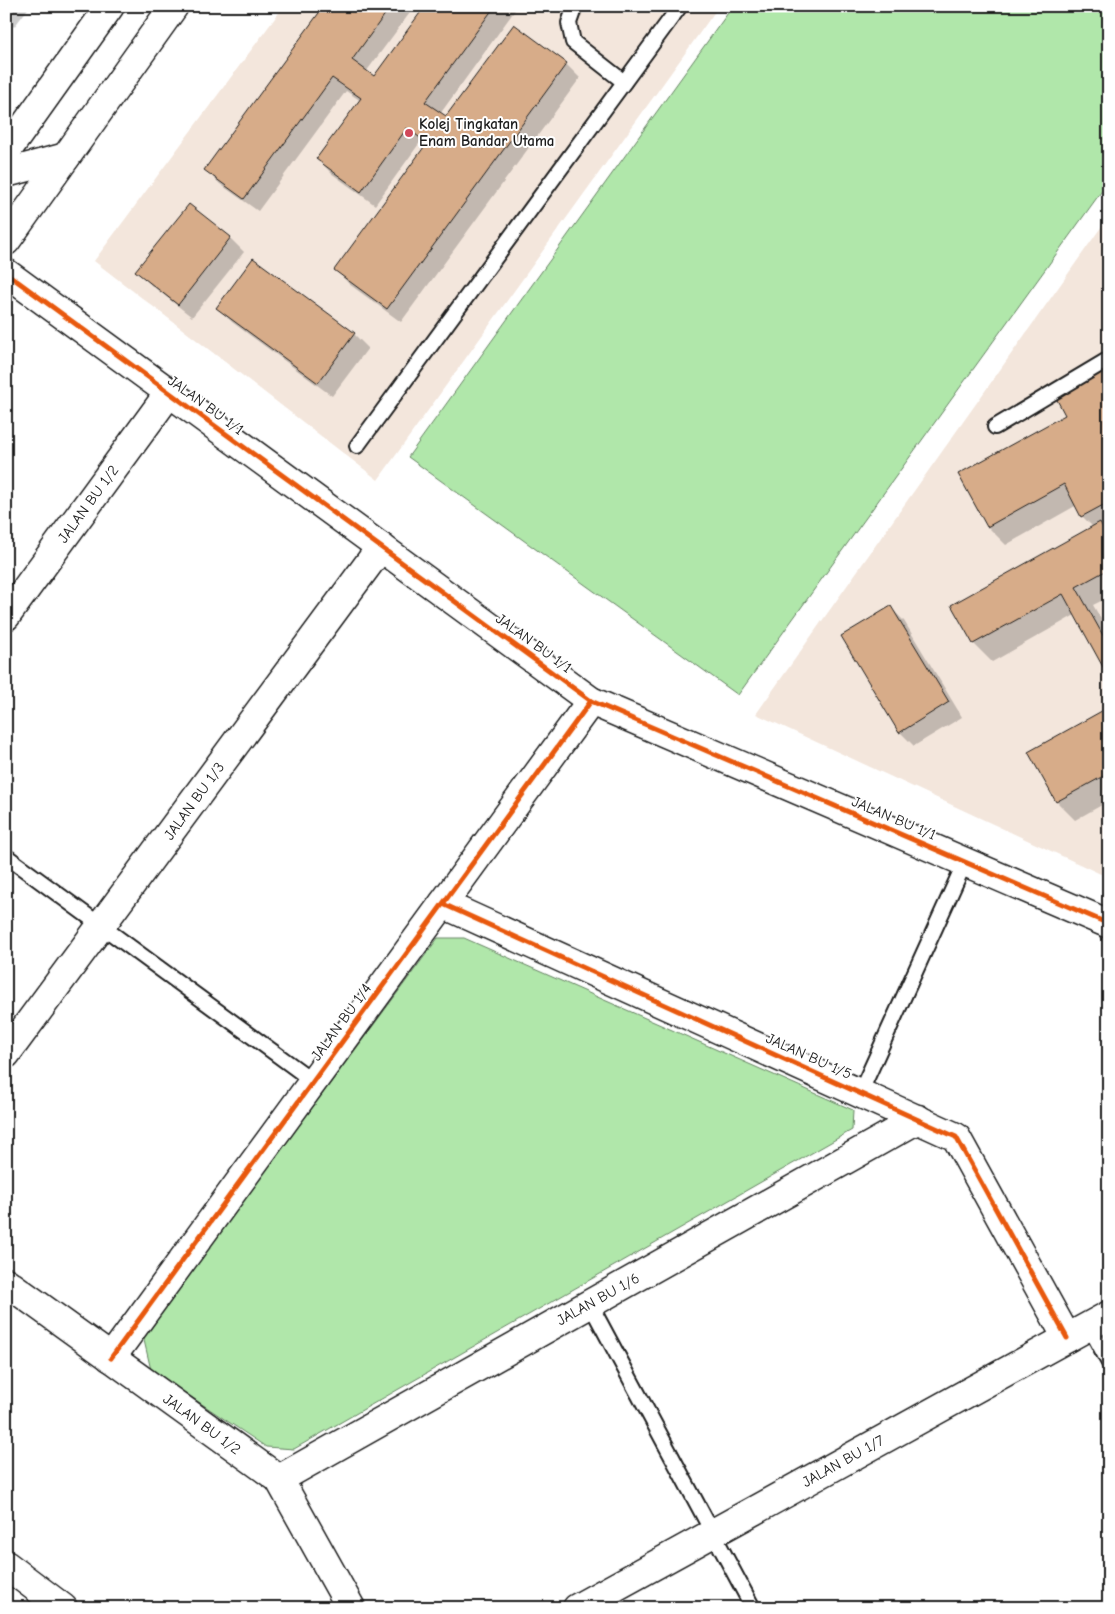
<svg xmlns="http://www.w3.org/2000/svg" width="1115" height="1614" font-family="'Comic Neue',sans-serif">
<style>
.built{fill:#f3e6dc}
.green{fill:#b0e7aa;stroke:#668263}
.shadow{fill:#0003}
.building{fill:#d7ac89;stroke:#1c1c1c}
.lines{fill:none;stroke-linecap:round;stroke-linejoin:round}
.service-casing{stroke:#1c1c1c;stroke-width:18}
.minor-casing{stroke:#1c1c1c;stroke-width:31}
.secondary-casing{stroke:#1c1c1c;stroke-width:31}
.service{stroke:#fff;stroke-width:14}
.minor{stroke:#fff;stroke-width:28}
.secondary{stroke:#fff;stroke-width:28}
.cycleway-casing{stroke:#fff;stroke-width:8}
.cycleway{stroke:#e8590c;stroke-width:5}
.poi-dot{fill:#d1495b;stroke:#fff;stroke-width:2}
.labels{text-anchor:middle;stroke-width:4;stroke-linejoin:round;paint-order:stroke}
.poi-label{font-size:15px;font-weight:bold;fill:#1c1c1c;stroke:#fff;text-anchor:start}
.street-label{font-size:15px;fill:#1c1c1c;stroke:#fff}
</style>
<rect width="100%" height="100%" fill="#fff"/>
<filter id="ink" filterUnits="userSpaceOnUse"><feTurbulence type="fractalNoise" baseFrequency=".02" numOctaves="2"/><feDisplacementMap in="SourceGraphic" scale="10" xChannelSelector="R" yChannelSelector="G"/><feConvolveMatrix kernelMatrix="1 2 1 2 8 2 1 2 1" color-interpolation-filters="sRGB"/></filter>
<g filter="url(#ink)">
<g class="built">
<path d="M 284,6 L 719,6 L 378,480 L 94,261 Z"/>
<path d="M 1109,216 L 1109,876 L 1105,876 L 756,714 Z"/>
</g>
<g class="green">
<path d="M 733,6 L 1109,6 L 1109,181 L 738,695 L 408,457 Z"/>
<path d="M 438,938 L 464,938 L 853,1110 L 852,1130 L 294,1449 L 266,1447 L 151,1370 L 143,1336 Z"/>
</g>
<g class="shadow">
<path d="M 6,6 L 30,6 L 14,27 L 6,21 Z"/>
<path d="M 326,6 L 415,6 L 366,72 L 374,78 L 427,6 L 518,6 L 440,114 L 446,118 L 514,26 L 566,64 L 580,78 L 401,322 L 349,284 L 336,270 L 427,145 L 421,141 L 375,205 L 331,173 L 318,159 L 361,101 L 346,91 L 258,211 L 220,184 L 206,170 Z"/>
<path d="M 189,206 L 230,238 L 244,252 L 192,317 L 151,285 L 137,271 Z"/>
<path d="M 253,260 L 354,334 L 368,348 L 332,396 L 232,322 L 218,308 Z"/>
<path d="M 1109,367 L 1109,530 L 1107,531 L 1109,533 L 1109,597 L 1093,605 L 1109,633 L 1109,676 L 1075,615 L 992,662 L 974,644 L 953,605 L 1093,527 L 1082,516 L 1077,505 L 1006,545 L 988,527 L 960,475 L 1067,415 Z"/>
<path d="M 890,607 L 904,621 L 962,717 L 914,746 L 900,732 Z"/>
<path d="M 1109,708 L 1109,801 L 1075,820 L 1057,802 L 1029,752 Z"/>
</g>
<g class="building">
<path d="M 6,6 L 14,6 L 6,17 Z"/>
<path d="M 324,6 L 391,6 L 352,60 L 374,76 L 425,6 L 495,6 L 425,102 L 446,116 L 514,24 L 567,63 L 387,309 L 334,270 L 427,143 L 407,128 L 361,192 L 316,159 L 361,98 L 332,78 L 244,199 L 204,170 Z"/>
<path d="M 189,204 L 231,237 L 178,305 L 135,271 Z"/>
<path d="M 253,258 L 355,333 L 318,383 L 216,308 Z"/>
<path d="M 1109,365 L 1109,507 L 1107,503 L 1081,517 L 1064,484 L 987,527 L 958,474 L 1065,415 L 1055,396 Z"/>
<path d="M 1100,522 L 1109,539 L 1109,569 L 1076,587 L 1109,646 L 1109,678 L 1063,594 L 973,644 L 951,605 Z"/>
<path d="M 891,606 L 949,702 L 899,733 L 841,636 Z"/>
<path d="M 1109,707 L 1109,773 L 1056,802 L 1028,752 Z"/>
</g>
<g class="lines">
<g class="service-casing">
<g id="service">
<path d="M 575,6 L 569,23 L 573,42 L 624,82"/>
<path d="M 995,427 L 1109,359"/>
<path d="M 357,446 L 680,6"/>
<path d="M 6,856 L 313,1081"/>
<path d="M 860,1093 L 965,862"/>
<path d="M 590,1304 L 753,1608"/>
<path d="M 1089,1326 L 1109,1363"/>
</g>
</g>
<g class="minor-casing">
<g id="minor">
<path d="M 6,173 L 66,157"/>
<path d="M 6,273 L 591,701 L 1109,924"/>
<path d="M 6,616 L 169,393"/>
<path d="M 443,904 L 956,1137 L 1067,1338"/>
<path d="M 6,1054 L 381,547"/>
<path d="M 6,1282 L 279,1479 L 351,1608"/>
<path d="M 111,1358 L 591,701"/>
<path d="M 279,1479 L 918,1119"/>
<path d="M 577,1608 L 1109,1315"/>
</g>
</g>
<g class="secondary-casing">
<g id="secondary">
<path d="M 6,152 L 110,6"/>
<path d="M 6,241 L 174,6"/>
<path d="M 6,1565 L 63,1608"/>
</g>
</g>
<use href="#service" class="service"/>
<use href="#minor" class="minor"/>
<use href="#secondary" class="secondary"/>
<g class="cycleway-casing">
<g id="cycleway">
<path d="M 6,273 L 591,701 L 1109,924"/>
<path d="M 443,904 L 956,1137 L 1067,1338"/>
<path d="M 111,1358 L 591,701"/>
</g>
</g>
<use href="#cycleway" class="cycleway"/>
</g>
</g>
<circle class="poi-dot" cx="409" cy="133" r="5"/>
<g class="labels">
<g class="poi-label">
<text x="419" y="129">Kolej Tingkatan<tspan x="419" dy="17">Enam Bandar Utama</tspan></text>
</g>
<g class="street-label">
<text transform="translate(206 405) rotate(36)" y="5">JALAN BU 1/1</text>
<text transform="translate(88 504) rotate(-54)" y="5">JALAN BU 1/2</text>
<text transform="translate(534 643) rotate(36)" y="5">JALAN BU 1/1</text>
<text transform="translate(194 801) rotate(-54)" y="5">JALAN BU 1/3</text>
<text transform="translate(894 818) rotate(23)" y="5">JALAN BU 1/1</text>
<text transform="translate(341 1022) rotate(-54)" y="5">JALAN BU 1/4</text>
<text transform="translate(809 1056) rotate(24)" y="5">JALAN BU 1/5</text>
<text transform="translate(598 1299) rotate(-29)" y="5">JALAN BU 1/6</text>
<text transform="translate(202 1424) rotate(36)" y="5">JALAN BU 1/2</text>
<text transform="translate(843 1461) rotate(-29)" y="5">JALAN BU 1/7</text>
</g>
</g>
<rect width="1115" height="1614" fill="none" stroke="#fff" stroke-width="25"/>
<rect x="12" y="12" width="1090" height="1589" fill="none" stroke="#1c1c1c" stroke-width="2" filter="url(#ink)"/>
</svg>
